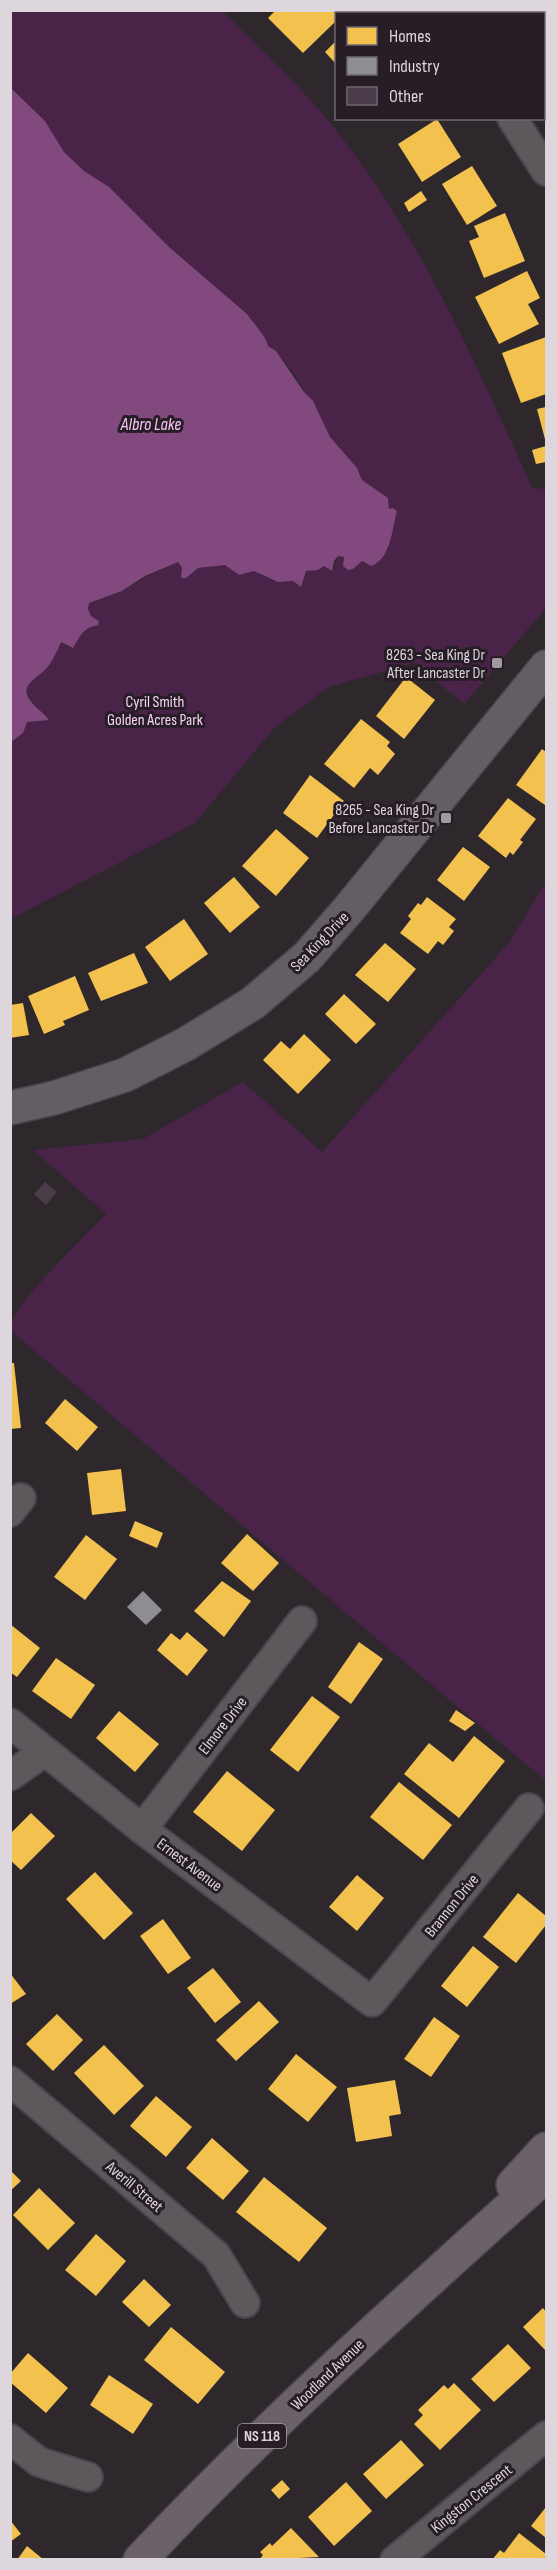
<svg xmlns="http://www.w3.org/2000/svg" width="557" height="2570" font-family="'Sofia Sans Condensed',sans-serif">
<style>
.green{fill:#492348}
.water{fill:#81497e}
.homes{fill:#f2c14e}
.industry{fill:#8d8d92}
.building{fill:#4a3c49}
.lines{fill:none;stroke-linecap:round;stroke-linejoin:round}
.street-casing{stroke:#4a454a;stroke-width:32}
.secondary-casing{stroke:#4a454a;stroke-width:36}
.primary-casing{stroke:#4a454a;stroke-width:36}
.street{stroke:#5c585c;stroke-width:28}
.secondary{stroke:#645d63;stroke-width:33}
.primary{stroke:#6a616a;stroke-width:33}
.poi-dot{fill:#a09a9f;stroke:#261d26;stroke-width:2}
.labels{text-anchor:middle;stroke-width:6;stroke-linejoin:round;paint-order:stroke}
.shield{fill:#261d26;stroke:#a69fa6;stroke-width:1.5}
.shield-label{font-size:15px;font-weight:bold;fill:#ddd7dd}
.poi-label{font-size:16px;fill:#ddd7dd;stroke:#261d26;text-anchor:end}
.park-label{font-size:16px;fill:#f6d3f3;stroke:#261d26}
.street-label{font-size:16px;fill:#ddd7dd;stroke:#261d26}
.water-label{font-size:18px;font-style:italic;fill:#f8c4f5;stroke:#261d26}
</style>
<rect width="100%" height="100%" fill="#2e282d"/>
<g class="green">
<path d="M 11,11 L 222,11 C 257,46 295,81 327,119 C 419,231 473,359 533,489 L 546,488 L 546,608 L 464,704 L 414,663 L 329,687 L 275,727 L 195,823 L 11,919 L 11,742 L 22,733 L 27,722 L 50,719 C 39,708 17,694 33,678 C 37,675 43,673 45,670 C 52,662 56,651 61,642 L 70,648 L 75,646 L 79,635 L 99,621 L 91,616 L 88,609 L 89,603 L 122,591 L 167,565 L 179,562 L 186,578 L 198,568 L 225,565 L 239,575 L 254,571 L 278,582 L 293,581 L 301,586 L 302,578 L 306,571 L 318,570 L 324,566 L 332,571 L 338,556 L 344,558 L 343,565 L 362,561 L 368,565 L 389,549 L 390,533 L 397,513 L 395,508 L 389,510 L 389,499 L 362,480 L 360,473 C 350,461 339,450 330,437 C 313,410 295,364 268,346 C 266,336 253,323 247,314 L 169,247 L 106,185 L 84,171 L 64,152 L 45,121 L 11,87 Z"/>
<path d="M 546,882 L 546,1781 L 10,1330 C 10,1306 86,1236 106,1214 L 33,1150 L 143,1139 L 243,1082 L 322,1152 L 508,944 Z"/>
</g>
<path class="water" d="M 10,87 L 45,121 L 64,152 L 84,171 L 109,187 L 169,247 L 247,314 C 253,323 266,336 268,346 L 276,351 L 304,392 L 313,401 L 330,437 L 357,468 L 362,480 L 388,498 L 389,509 L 393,508 L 397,511 C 392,529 391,559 371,566 L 362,561 L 353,569 L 348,570 L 343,566 L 344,557 L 338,556 L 334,561 L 332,571 L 324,566 L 318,570 L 306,571 L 301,587 L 293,581 L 278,582 L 254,571 L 239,575 L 225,565 L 198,568 L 186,578 L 181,578 L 182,568 L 178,562 L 145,576 L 122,591 L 89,603 L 88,609 L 91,616 L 99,621 L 98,625 C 82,628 80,637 73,648 L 61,642 C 57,651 52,663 45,670 C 37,678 19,685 30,700 C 35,708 45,713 49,720 L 27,722 L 23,733 L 11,742 Z"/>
<g class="homes">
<path d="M 276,10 L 347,10 L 336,14 L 336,21 L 303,53 L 268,18 Z"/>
<path d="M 515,10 L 533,10 L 529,14 L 517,14 Z"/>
<path d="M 546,30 L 546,52 L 544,49 L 544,32 Z"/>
<path d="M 336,41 L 336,64 L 325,52 Z"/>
<path d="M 437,119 L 461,157 L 422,182 L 398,144 Z"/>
<path d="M 472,166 L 497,206 L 467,225 L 442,184 Z"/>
<path d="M 421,191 L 427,200 L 409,212 L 404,203 Z"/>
<path d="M 505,213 L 525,261 L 484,278 L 469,241 L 479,237 L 474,226 Z"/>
<path d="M 527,271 L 540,298 L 528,304 L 539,324 L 499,344 L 475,297 Z"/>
<path d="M 546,337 L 546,394 L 521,403 L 502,353 Z"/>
<path d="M 546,407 L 546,443 L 537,409 Z"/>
<path d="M 546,446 L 546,462 L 536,464 L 532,450 Z"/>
<path d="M 406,677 L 435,700 L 404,739 L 376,716 Z"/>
<path d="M 361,719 L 390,742 L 387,746 L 395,754 L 378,775 L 370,768 L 354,788 L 324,764 Z"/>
<path d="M 542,749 L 546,752 L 545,805 L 516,785 Z"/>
<path d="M 310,775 L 344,801 L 317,838 L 283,813 Z"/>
<path d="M 508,798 L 536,819 L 520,840 L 523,842 L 513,855 L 510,852 L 506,858 L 478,836 Z"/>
<path d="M 276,829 L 309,858 L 276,896 L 242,866 Z"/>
<path d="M 463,847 L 490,867 L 464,901 L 437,880 Z"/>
<path d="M 234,877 L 260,907 L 230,933 L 204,903 Z"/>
<path d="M 427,897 L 456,919 L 449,927 L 454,931 L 443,945 L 438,941 L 428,954 L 400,933 L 411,919 L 408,916 L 418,903 L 421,905 Z"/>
<path d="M 184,919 L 208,954 L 170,981 L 145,947 Z"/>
<path d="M 385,943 L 416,969 L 388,1002 L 355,975 Z"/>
<path d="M 134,953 L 148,983 L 101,1001 L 88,973 Z"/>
<path d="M 75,976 L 89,1010 L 63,1021 L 65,1025 L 44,1034 L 28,996 Z"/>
<path d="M 344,994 L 376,1024 L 356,1044 L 325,1014 Z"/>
<path d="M 23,1003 L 29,1035 L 10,1038 L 10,1005 Z"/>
<path d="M 304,1034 L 331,1060 L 298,1094 L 263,1060 L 281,1041 L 290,1049 Z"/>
<path d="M 10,1363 L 14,1363 L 21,1428 L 10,1429 Z"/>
<path d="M 65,1399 L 98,1427 L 77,1451 L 45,1423 Z"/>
<path d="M 121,1469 L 126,1511 L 92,1515 L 87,1473 Z"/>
<path d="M 135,1521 L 163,1533 L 157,1548 L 129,1536 Z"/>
<path d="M 247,1534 L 279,1563 L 253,1591 L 221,1563 Z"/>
<path d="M 86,1535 L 117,1559 L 85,1600 L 54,1577 Z"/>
<path d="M 222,1581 L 251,1601 L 224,1637 L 194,1611 Z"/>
<path d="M 10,1624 L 40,1648 L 17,1677 L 10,1672 Z"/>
<path d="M 187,1632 L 208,1650 L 187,1676 L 157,1650 L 171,1633 L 180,1640 Z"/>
<path d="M 359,1642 L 383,1659 L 351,1704 L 328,1687 Z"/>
<path d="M 56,1658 L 95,1685 L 71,1719 L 32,1691 Z"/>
<path d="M 312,1696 L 340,1717 L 298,1772 L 270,1750 Z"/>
<path d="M 456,1710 L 475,1723 L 465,1731 L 449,1721 Z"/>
<path d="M 119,1711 L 159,1744 L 135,1772 L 96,1738 Z"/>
<path d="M 474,1736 L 505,1761 L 459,1818 L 404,1774 L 429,1743 L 453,1762 Z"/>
<path d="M 227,1771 L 275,1810 L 242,1851 L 193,1812 Z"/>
<path d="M 399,1782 L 452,1825 L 423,1860 L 370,1817 Z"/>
<path d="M 31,1813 L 55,1836 L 21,1870 L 10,1860 L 10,1834 Z"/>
<path d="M 95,1872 L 133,1913 L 104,1940 L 66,1899 Z"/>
<path d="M 357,1875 L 384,1898 L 357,1931 L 329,1907 Z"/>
<path d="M 518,1893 L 546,1916 L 546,1925 L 516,1963 L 483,1937 Z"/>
<path d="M 163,1919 L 191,1958 L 168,1974 L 140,1936 Z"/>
<path d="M 473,1946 L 499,1967 L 467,2007 L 441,1986 Z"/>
<path d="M 213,1968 L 241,2002 L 215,2023 L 187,1988 Z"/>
<path d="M 10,1973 L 26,1994 L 10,2004 Z"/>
<path d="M 259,2001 L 279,2022 L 236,2061 L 216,2040 Z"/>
<path d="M 57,2014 L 83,2040 L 53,2071 L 26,2044 Z"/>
<path d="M 434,2017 L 460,2036 L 431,2077 L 404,2059 Z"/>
<path d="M 104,2045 L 144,2086 L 114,2115 L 74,2073 Z"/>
<path d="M 296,2054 L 337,2087 L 308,2122 L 268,2089 Z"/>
<path d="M 395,2080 L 401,2114 L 389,2116 L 392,2136 L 356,2142 L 347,2088 Z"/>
<path d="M 156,2096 L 192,2127 L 166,2157 L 130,2126 Z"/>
<path d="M 212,2138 L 249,2171 L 223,2200 L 186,2168 Z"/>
<path d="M 10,2170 L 21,2181 L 10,2191 Z"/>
<path d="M 264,2177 L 327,2228 L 299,2262 L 236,2212 Z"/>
<path d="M 39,2188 L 75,2223 L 48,2250 L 13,2215 Z"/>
<path d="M 96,2234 L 126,2261 L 96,2296 L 65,2270 Z"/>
<path d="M 144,2279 L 171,2305 L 149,2327 L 122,2302 Z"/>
<path d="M 543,2308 L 546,2312 L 546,2351 L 523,2327 Z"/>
<path d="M 171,2327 L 225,2372 L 198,2404 L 144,2360 Z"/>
<path d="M 508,2344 L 531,2368 L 494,2402 L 471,2379 Z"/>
<path d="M 28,2353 L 68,2388 L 46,2413 L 10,2382 L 10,2374 Z"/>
<path d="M 109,2375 L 153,2404 L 133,2434 L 90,2405 Z"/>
<path d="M 454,2383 L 481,2410 L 440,2450 L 414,2424 L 423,2415 L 418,2410 L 444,2385 L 448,2389 Z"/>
<path d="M 401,2440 L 424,2465 L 386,2499 L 363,2474 Z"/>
<path d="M 282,2480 L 290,2489 L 279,2499 L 271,2490 Z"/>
<path d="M 346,2482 L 372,2511 L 334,2546 L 308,2517 Z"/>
<path d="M 546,2507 L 546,2538 L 531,2526 Z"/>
<path d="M 10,2520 L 21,2534 L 10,2542 Z"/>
<path d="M 291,2528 L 319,2557 L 259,2560 L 263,2555 L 260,2552 L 270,2543 L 272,2546 Z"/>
<path d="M 519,2533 L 546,2554 L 544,2560 L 492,2560 L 500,2550 L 504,2553 Z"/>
<path d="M 27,2546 L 44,2560 L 17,2560 Z"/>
</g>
<path class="industry" d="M 143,1591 L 162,1610 L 146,1625 L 127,1607 Z"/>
<path class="building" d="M 45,1182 L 57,1192 L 46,1205 L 34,1194 Z"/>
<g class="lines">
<g class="street-casing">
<g id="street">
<path d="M 429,10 L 432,14"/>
<path d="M 512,118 L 546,171"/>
<path d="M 10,1512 L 21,1498"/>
<path d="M 10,1723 L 142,1829 L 372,2002 L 529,1808"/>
<path d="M 10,1776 L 44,1752"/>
<path d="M 142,1829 L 302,1621"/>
<path d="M 10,2081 L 216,2255 L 245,2303"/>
<path d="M 10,2439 L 39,2462 L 88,2477"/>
<path d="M 395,2560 L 546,2436"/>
</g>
</g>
<g class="secondary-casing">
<path id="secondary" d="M 10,1108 L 54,1098 L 125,1075 L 186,1044 L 253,1003 L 307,957 L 348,910 L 546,667"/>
</g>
<g class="primary-casing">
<g id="primary">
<path d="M 513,2185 L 546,2149"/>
<path d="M 140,2560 C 268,2424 407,2300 546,2175"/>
</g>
</g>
<use href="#street" class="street"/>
<use href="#secondary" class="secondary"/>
<use href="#primary" class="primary"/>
</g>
<g class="poi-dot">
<rect x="491" y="657" width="12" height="12" rx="3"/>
<rect x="440" y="812" width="12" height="12" rx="3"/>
</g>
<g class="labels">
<rect class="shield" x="238" y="2424" width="48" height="24" rx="4.5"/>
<g class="shield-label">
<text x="262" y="2441">NS 118</text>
</g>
<g class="poi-label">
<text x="485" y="660">8263 - Sea King Dr<tspan x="485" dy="18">After Lancaster Dr</tspan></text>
<text x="434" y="815">8265 - Sea King Dr<tspan x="434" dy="18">Before Lancaster Dr</tspan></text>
</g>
<g class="park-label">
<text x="155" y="707">Cyril Smith<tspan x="155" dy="18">Golden Acres Park</tspan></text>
</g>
<g class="street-label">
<text transform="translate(319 941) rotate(-46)" y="6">Sea King Drive</text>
<text transform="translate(222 1725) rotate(-52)" y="6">Elmore Drive</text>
<text transform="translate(190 1864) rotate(37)" y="6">Ernest Avenue</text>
<text transform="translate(451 1905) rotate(-51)" y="6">Brannon Drive</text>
<text transform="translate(135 2186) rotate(40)" y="6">Averill Street</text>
<text transform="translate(327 2374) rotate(-44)" y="6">Woodland Avenue</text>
<text transform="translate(471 2498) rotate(-39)" y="6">Kingston Crescent</text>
</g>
<g class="water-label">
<text x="151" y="430">Albro Lake</text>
</g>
</g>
<rect width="557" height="2570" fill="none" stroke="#ddd7dd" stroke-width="24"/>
<rect x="335" y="12" width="210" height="108" fill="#261d26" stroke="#6f676f" stroke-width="1.5"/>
<rect x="347" y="27" width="30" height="18" fill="#f2c14e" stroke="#6f676f" stroke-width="1.5"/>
<text x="389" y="42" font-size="18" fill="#ddd7dd">Homes</text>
<rect x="347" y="57" width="30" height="18" fill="#8d8d92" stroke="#6f676f" stroke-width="1.5"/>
<text x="389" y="72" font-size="18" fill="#ddd7dd">Industry</text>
<rect x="347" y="87" width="30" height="18" fill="#4a3c49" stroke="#6f676f" stroke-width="1.5"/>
<text x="389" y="102" font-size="18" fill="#ddd7dd">Other</text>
</svg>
